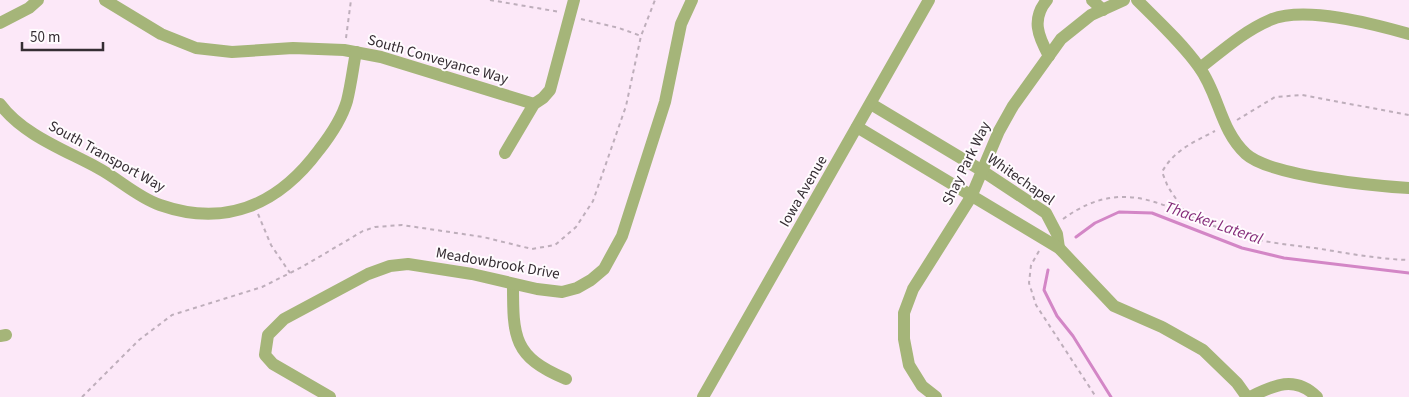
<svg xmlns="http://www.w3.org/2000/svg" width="1409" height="397" font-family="'Source Sans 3',sans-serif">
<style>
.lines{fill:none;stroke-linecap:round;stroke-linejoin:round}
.stream{stroke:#d386c6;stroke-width:3}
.path{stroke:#beaebb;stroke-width:2;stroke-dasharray:4 4;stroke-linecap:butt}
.minor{stroke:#a5b579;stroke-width:12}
.labels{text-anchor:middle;stroke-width:4;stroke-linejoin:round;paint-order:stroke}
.street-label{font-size:15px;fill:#352d33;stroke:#fffbfe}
.water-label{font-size:16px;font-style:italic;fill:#842b79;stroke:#fffbfe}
</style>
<rect width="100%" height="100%" fill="#fce8f8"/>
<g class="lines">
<g class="stream">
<path d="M 1076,237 L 1095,223 L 1119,212 L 1152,213 L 1242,248 L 1284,258 L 1409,273"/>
<path d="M 1048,270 L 1044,290 L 1057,316 L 1073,336 L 1111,397"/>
</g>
<g class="path">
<path d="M 490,0 L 560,12"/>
<path d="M 581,19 L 619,28 L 641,36"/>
<path d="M 346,38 L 351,0"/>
<path d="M 1237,120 L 1275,97 L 1302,95 L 1409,115"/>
<path d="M 1185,212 L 1168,187 L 1162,172 C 1174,150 1194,142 1215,131"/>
<path d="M 258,214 L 271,245 L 290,273"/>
<path d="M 1063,219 C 1133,168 1177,219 1244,236 C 1267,243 1291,245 1315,248 C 1346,253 1377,259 1409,260"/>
<path d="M 1039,251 L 1031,265 L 1029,283 L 1036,305 L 1096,397"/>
<path d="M 82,397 L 139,340 L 172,315 L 262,287 L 302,267 L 363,231 L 375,227 L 402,225 L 483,237 L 532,249 L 555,245 L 576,227 L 593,201 L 626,106 L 641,36 L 655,0"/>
</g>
<g class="minor">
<path d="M 105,0 L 161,34 L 196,48 L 232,52 L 293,48 L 344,50 L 381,57 L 534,104"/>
<path d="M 1047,0 C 1031,19 1038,36 1049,56"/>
<path d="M 1092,0 L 1103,10"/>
<path d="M 1137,0 C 1158,21 1182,43 1199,67 C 1219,94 1220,130 1246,154 C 1270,176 1375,186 1409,188"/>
<path d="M 0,23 L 29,8 L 38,0"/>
<path d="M 1200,68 C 1222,51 1244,31 1270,20 C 1304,5 1374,24 1409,34"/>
<path d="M 0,104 C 23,135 65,150 98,168 C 119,179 137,197 160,205 C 226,228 279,204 319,150 C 330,136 342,118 347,101 C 351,85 353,68 356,52"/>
<path d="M 871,104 L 981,170 L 1046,213 L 1057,234 L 1059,248"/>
<path d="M 857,127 L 1059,248 L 1114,306 L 1162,327 L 1203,350 L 1237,383 L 1247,397"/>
<path d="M 505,153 L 534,104 L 543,98 L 550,90 L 574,0"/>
<path d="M 513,284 C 513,337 513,357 566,379"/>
<path d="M 0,336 L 6,335"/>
<path d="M 330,397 L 273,364 L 265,355 L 268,335 L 284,319 L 368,274 L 390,266 L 408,264 L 472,274 L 537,289 L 562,292 L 577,288 L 591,280 L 604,269 L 622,236 L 665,102 L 681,24 L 692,0"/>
<path d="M 703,397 L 929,0"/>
<path d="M 936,397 L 922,386 L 909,365 L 904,339 L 904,313 L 913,289 L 971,197 L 999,131 L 1013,106 L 1061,39 L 1091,15 L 1124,0"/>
<path d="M 1250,397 C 1274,385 1295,375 1317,397"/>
</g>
</g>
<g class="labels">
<g class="street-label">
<text transform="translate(438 59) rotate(16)" y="5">South Conveyance Way</text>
<text transform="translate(107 156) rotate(29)" y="5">South Transport Way</text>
<text transform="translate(966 163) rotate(-64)" y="5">Shay Park Way</text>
<text transform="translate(1021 179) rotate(35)" y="5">Whitechapel</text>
<text transform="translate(803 191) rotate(-60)" y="5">Iowa Avenue</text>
<text transform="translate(498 263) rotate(10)" y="5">Meadowbrook Drive</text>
</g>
<g class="water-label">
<text transform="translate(1214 222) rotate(19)" y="6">Thacker Lateral</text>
</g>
</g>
<path d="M22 42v8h81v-8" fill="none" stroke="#352d33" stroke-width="2.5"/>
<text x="30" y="42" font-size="15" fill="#352d33" stroke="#fffbfe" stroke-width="4" paint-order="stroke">50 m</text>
</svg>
